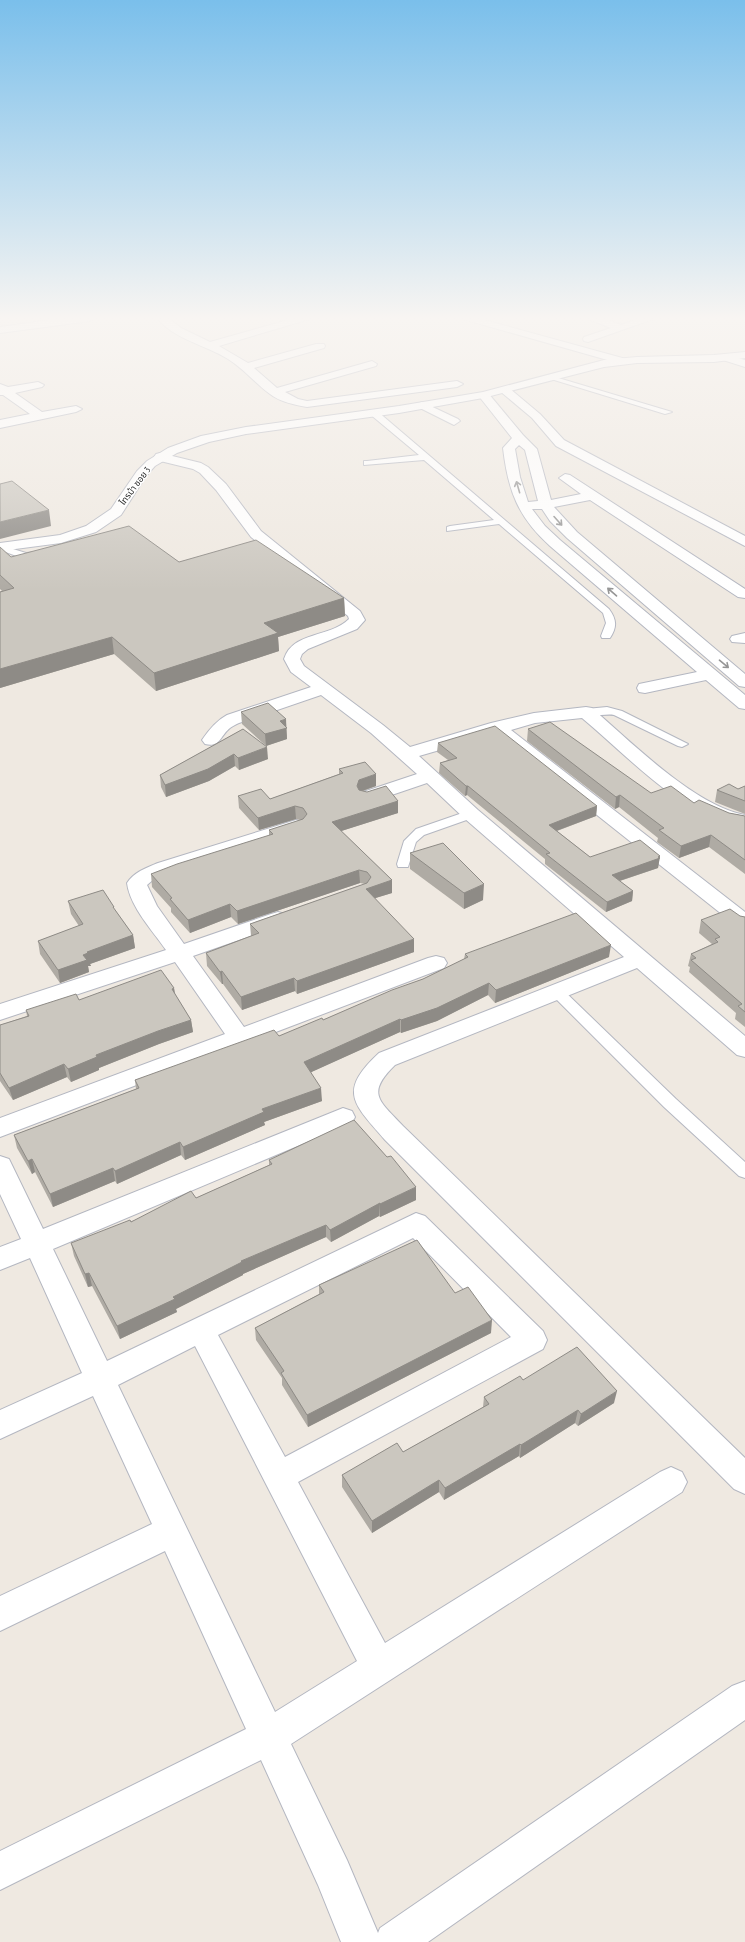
<svg xmlns="http://www.w3.org/2000/svg" width="745" height="1942" font-family="'PT Sans Narrow','Noto Sans Thai',sans-serif">
<style>
.lines{fill:none;stroke-linecap:round;stroke-linejoin:round}
.lane-casing{stroke:#b4b7c1;stroke-width:2}
.street-casing{stroke:#b4b7c1;stroke-width:2}
.secondary-casing{stroke:#b4b7c1;stroke-width:2}
.lane{fill:#fff;fill-rule:evenodd}
.street{fill:#fff;fill-rule:evenodd}
.secondary{fill:#fff;fill-rule:evenodd}
.wall{fill:#afaba4}
.shaded-wall{fill:#8e8b86}
.building{fill:#cbc7bf;stroke:#8e8b86}
.oneway{stroke:#969696}
.labels{text-anchor:middle;stroke-width:3;stroke-linejoin:round;paint-order:stroke}
.far-street-label{font-size:9px;fill:#2e2e2e;stroke:#fff}
</style>
<rect width="100%" height="100%" fill="#efe9e1"/>
<g class="lines">
<g class="lane-casing">
<g id="lane">
<path d="M 551,377 L 555,377 L 672,412 L 665,414 L 551,379 Z"/>
<path d="M 371,411 L 377,411 L 609,609 C 617,620 617,627 610,638 L 602,638 L 601,636 L 606,623 L 603,613 L 499,524 L 447,531 L 447,527 L 450,526 L 494,520 L 424,460 L 364,465 L 364,461 L 367,461 L 419,455 L 371,415 Z"/>
<path d="M 0,545 L 26,553 L 39,552 L 44,555 C 33,565 12,554 0,550 Z"/>
<path d="M 607,707 L 622,711 L 688,744 L 682,747 L 678,746 L 614,715 C 605,713 587,719 581,712 L 586,709 Z"/>
<path d="M 471,810 L 475,811 L 477,814 L 475,817 L 424,835 L 416,842 L 408,867 L 398,867 L 397,864 L 404,841 L 416,829 Z"/>
<path d="M 556,986 L 561,988 L 676,1099 L 745,1162 L 745,1178 L 739,1176 L 664,1107 L 551,994 L 549,991 L 551,988 Z"/>
</g>
</g>
<g class="street-casing">
<g id="street">
<path d="M 64,318 L 95,318 L 90,321 L 0,333 L 0,327 Z"/>
<path d="M 157,318 L 168,318 L 181,328 L 210,342 L 295,318 L 313,318 L 219,346 L 248,363 L 316,344 L 324,344 L 325,346 L 324,348 L 254,368 L 277,388 L 372,361 L 377,364 L 376,366 L 285,392 L 298,399 L 307,401 L 457,381 L 463,384 L 457,387 L 307,407 C 295,405 280,402 270,394 C 256,384 244,369 228,359 C 206,345 175,340 157,318 Z"/>
<path d="M 459,318 L 477,318 L 626,359 L 627,361 L 622,364 L 618,363 Z"/>
<path d="M 586,318 L 603,318 L 621,325 L 640,318 L 656,318 L 588,342 L 584,341 L 583,339 L 584,337 L 611,328 Z"/>
<path d="M 727,355 L 745,360 L 745,367 L 723,360 L 722,358 Z"/>
<path d="M 38,382 L 44,385 L 42,387 L 15,393 L 42,412 L 76,406 L 82,409 L 76,412 L 0,428 L 0,420 L 30,414 L 3,395 L 0,395 L 0,384 L 8,387 Z"/>
<path d="M 505,387 L 509,388 L 540,414 L 564,440 L 745,536 L 745,546 L 556,446 L 532,418 L 501,392 L 499,390 L 501,388 Z"/>
<path d="M 484,392 L 488,393 L 523,435 L 537,449 L 551,500 L 581,494 L 559,478 L 565,474 L 570,475 L 745,589 L 745,598 L 738,597 L 590,500 L 554,507 L 577,532 L 745,674 L 745,687 L 739,686 L 567,538 L 550,521 L 542,509 L 532,509 L 545,526 L 560,540 L 745,695 L 745,709 L 739,708 L 706,680 L 645,693 L 639,692 L 637,688 L 639,684 L 697,672 L 550,546 C 518,517 508,491 503,448 L 512,438 L 478,395 ZM 519,445 L 525,450 L 538,501 L 528,502 L 520,477 L 515,449 Z"/>
<path d="M 422,402 L 458,419 L 460,421 L 454,425 L 418,407 L 416,405 Z"/>
<path d="M 160,453 L 201,463 L 208,467 L 226,484 L 261,531 L 360,611 L 365,620 L 357,629 L 308,649 L 302,654 L 300,659 L 304,666 L 383,725 L 410,747 L 491,723 L 534,713 L 586,707 L 592,708 C 631,742 695,806 745,815 L 745,827 C 737,825 728,825 721,822 C 668,801 625,754 582,718 L 535,723 L 511,730 L 745,912 L 745,929 L 738,927 L 495,734 L 419,756 L 478,810 L 745,1036 L 745,1057 L 737,1055 L 637,968 L 395,1065 C 365,1094 380,1101 403,1126 L 745,1458 L 745,1494 L 734,1489 L 385,1140 C 354,1104 337,1092 379,1053 L 624,957 L 464,818 L 427,783 L 374,801 L 367,803 L 360,801 L 358,797 L 360,793 L 417,774 L 371,733 L 321,695 L 239,723 C 236,724 233,726 230,728 C 220,736 220,748 205,744 L 202,740 C 209,730 216,721 227,715 L 311,687 L 291,672 L 284,659 C 293,631 330,638 349,619 L 348,616 L 251,537 L 216,490 L 200,473 L 193,469 L 156,460 L 154,457 L 156,454 Z"/>
<path d="M 745,633 L 745,643 L 732,642 L 730,639 L 732,636 Z"/>
<path d="M 296,820 L 303,822 L 306,826 L 303,830 L 172,871 L 154,879 L 147,885 L 157,906 L 184,944 L 271,914 L 278,912 L 285,914 L 289,919 L 285,924 L 193,956 L 244,1027 L 428,958 L 436,956 L 444,958 L 447,963 L 444,968 L 0,1137 L 0,1118 L 225,1034 L 175,962 L 0,1020 L 0,1004 L 166,950 C 153,931 130,907 127,883 C 134,872 146,868 158,863 Z"/>
<path d="M 343,1108 L 352,1111 L 355,1117 L 352,1123 L 53,1249 L 107,1361 L 416,1213 L 425,1216 L 543,1331 L 547,1340 L 543,1349 L 298,1482 L 385,1643 L 660,1472 L 671,1467 L 682,1472 L 687,1482 L 682,1492 L 291,1744 L 347,1860 L 378,1933 L 380,1928 L 732,1686 L 745,1681 L 745,1720 L 428,1942 L 341,1942 L 318,1885 L 261,1760 L 0,1890 L 0,1851 L 246,1729 L 165,1551 L 0,1631 L 0,1596 L 152,1524 L 93,1396 L 0,1439 L 0,1410 L 82,1373 L 30,1258 L 0,1270 L 0,1247 L 21,1239 L 0,1194 L 0,1156 L 9,1159 L 43,1229 ZM 413,1238 L 511,1337 L 285,1457 L 218,1335 ZM 195,1346 L 357,1661 L 275,1712 L 118,1385 Z"/>
</g>
</g>
<g class="secondary-casing">
<path id="secondary" d="M 745,352 L 745,358 L 714,362 L 637,363 L 604,367 L 483,398 L 399,413 L 246,434 L 209,442 L 177,453 L 155,466 L 146,476 L 121,515 L 96,532 L 61,543 L 0,551 L 0,543 L 60,535 L 86,526 L 111,509 L 137,471 L 147,461 L 168,448 L 201,436 L 246,427 L 399,406 L 483,392 L 604,360 L 637,357 L 714,355 Z"/>
</g>
<use href="#lane" class="lane"/>
<use href="#street" class="street"/>
<use href="#secondary" class="secondary"/>
</g>
<g class="wall">
<path d="M 0,547 L 11,557 L 179,562 L 344,598 L 345,616 L 278,637 L 279,651 L 156,691 L 114,654 L 0,688 L 0,592 L 2,591 L 0,589 Z"/>
<path d="M 241,712 L 286,727 L 287,739 L 266,746 L 242,724 Z"/>
<path d="M 243,729 L 268,759 L 239,770 L 235,766 L 209,781 L 166,797 L 161,787 L 160,775 Z"/>
<path d="M 528,729 L 651,793 L 694,803 L 729,813 L 745,816 L 745,874 L 709,847 L 679,858 L 657,842 L 658,838 L 619,807 L 615,809 L 527,741 Z"/>
<path d="M 438,743 L 597,806 L 596,816 L 557,831 L 590,857 L 660,856 L 658,868 L 620,881 L 633,891 L 632,901 L 606,912 L 545,864 L 545,859 L 467,795 L 465,796 L 439,773 L 440,763 L 448,760 L 437,752 Z"/>
<path d="M 339,769 L 376,786 L 363,791 L 398,801 L 398,813 L 341,831 L 392,880 L 392,893 L 375,898 L 414,952 L 297,994 L 295,991 L 242,1010 L 223,984 L 222,984 L 207,966 L 206,953 L 251,936 L 250,924 L 365,884 L 360,883 L 238,924 L 231,917 L 190,933 L 171,912 L 171,908 L 152,887 L 151,874 L 269,836 L 269,830 L 301,820 L 296,819 L 259,830 L 239,808 L 238,796 L 270,799 L 339,774 Z"/>
<path d="M 745,786 L 745,814 L 715,802 L 717,790 L 738,789 Z"/>
<path d="M 410,853 L 483,900 L 464,909 L 410,869 Z"/>
<path d="M 68,901 L 115,910 L 133,935 L 135,948 L 90,964 L 91,966 L 88,966 L 89,972 L 60,983 L 40,954 L 38,941 L 79,926 L 71,914 Z"/>
<path d="M 740,916 L 745,917 L 745,1027 L 735,1019 L 736,1013 L 689,972 L 690,967 L 688,966 L 691,954 L 712,944 L 699,933 L 701,920 Z"/>
<path d="M 465,954 L 609,957 L 495,1003 L 488,995 L 437,1021 L 401,1033 L 400,1032 L 311,1072 L 322,1101 L 264,1122 L 265,1125 L 185,1160 L 181,1155 L 117,1184 L 115,1181 L 53,1207 L 35,1172 L 32,1174 L 17,1148 L 14,1135 L 136,1089 L 135,1080 L 279,1036 L 323,1020 L 423,979 L 464,959 Z"/>
<path d="M 174,988 L 175,994 L 191,1020 L 193,1032 L 159,1044 L 99,1068 L 99,1070 L 71,1082 L 67,1077 L 13,1100 L 0,1081 L 0,1025 L 27,1016 L 26,1010 L 79,1000 Z"/>
<path d="M 269,1160 L 416,1200 L 380,1217 L 379,1216 L 331,1242 L 326,1237 L 243,1274 L 243,1275 L 176,1309 L 177,1312 L 120,1339 L 92,1286 L 88,1287 L 74,1256 L 71,1243 L 196,1198 L 269,1165 Z"/>
<path d="M 319,1285 L 455,1293 L 491,1333 L 308,1427 L 282,1385 L 282,1378 L 256,1340 L 255,1328 L 319,1294 Z"/>
<path d="M 523,1380 L 614,1403 L 578,1426 L 575,1423 L 520,1458 L 519,1456 L 444,1500 L 439,1492 L 372,1533 L 342,1487 L 342,1475 L 403,1452 L 483,1407 L 484,1397 Z"/>
</g>
<g class="shaded-wall">
<path d="M 49,510 L 51,526 L 0,539 L 0,522 Z"/>
<path d="M 344,598 L 345,616 L 278,637 L 279,651 L 156,691 L 154,673 L 264,623 Z"/>
<path d="M 112,637 L 114,654 L 0,688 L 0,669 Z"/>
<path d="M 286,719 L 287,739 L 266,746 L 265,734 L 280,721 Z"/>
<path d="M 267,747 L 268,759 L 239,770 L 238,758 Z"/>
<path d="M 234,754 L 235,766 L 209,781 L 166,797 L 165,785 Z"/>
<path d="M 376,774 L 376,786 L 359,792 L 357,786 L 359,780 Z"/>
<path d="M 466,786 L 468,786 L 467,795 L 465,796 Z"/>
<path d="M 620,795 L 619,807 L 615,809 L 616,797 Z"/>
<path d="M 398,801 L 398,813 L 332,834 L 332,822 Z"/>
<path d="M 295,806 L 296,819 L 259,830 L 258,818 Z"/>
<path d="M 597,806 L 596,816 L 548,834 L 549,825 Z"/>
<path d="M 711,835 L 709,847 L 679,858 L 681,846 Z"/>
<path d="M 660,856 L 658,868 L 610,884 L 612,875 Z"/>
<path d="M 359,870 L 360,883 L 238,924 L 237,911 Z"/>
<path d="M 392,880 L 392,893 L 366,901 L 366,889 Z"/>
<path d="M 484,884 L 483,900 L 464,909 L 464,893 Z"/>
<path d="M 633,891 L 632,901 L 606,912 L 607,902 Z"/>
<path d="M 230,904 L 231,917 L 190,933 L 188,920 Z"/>
<path d="M 133,935 L 135,948 L 90,964 L 91,966 L 88,966 L 89,972 L 60,983 L 58,970 L 83,955 L 87,952 Z"/>
<path d="M 414,939 L 414,952 L 297,994 L 297,981 Z"/>
<path d="M 611,945 L 609,957 L 495,1003 L 496,990 Z"/>
<path d="M 222,971 L 223,984 L 222,984 L 220,972 Z"/>
<path d="M 294,978 L 295,991 L 242,1010 L 241,997 Z"/>
<path d="M 489,983 L 488,995 L 437,1021 L 401,1033 L 401,1020 Z"/>
<path d="M 174,988 L 176,1001 L 172,989 Z"/>
<path d="M 400,1019 L 400,1032 L 305,1075 L 304,1062 Z"/>
<path d="M 191,1020 L 193,1032 L 159,1044 L 99,1068 L 99,1070 L 71,1082 L 68,1069 L 96,1055 L 158,1031 Z"/>
<path d="M 64,1064 L 67,1077 L 13,1100 L 9,1088 Z"/>
<path d="M 321,1088 L 322,1101 L 264,1122 L 265,1125 L 185,1160 L 183,1147 L 262,1109 Z"/>
<path d="M 180,1142 L 181,1155 L 117,1184 L 115,1171 Z"/>
<path d="M 32,1159 L 35,1172 L 32,1174 L 28,1161 Z"/>
<path d="M 113,1168 L 115,1181 L 53,1207 L 50,1194 Z"/>
<path d="M 416,1187 L 416,1200 L 380,1217 L 380,1204 Z"/>
<path d="M 380,1203 L 379,1216 L 331,1242 L 330,1230 Z"/>
<path d="M 326,1225 L 326,1237 L 243,1274 L 243,1275 L 176,1309 L 177,1312 L 120,1339 L 117,1326 L 241,1261 Z"/>
<path d="M 89,1273 L 92,1286 L 88,1287 L 85,1274 Z"/>
<path d="M 492,1320 L 491,1333 L 308,1427 L 307,1415 Z"/>
<path d="M 617,1391 L 614,1403 L 578,1426 L 581,1414 Z"/>
<path d="M 578,1410 L 575,1423 L 520,1458 L 521,1445 Z"/>
<path d="M 520,1444 L 519,1456 L 444,1500 L 445,1488 Z"/>
<path d="M 439,1480 L 439,1492 L 372,1533 L 372,1521 Z"/>
</g>
<g class="building">
<path d="M 12,481 L 49,510 L 0,522 L 0,484 Z"/>
<path d="M 129,526 L 179,562 L 256,540 L 344,598 L 264,623 L 278,633 L 154,673 L 112,637 L 0,669 L 0,592 L 14,588 L 0,575 L 0,547 L 11,557 Z"/>
<path d="M 268,703 L 286,719 L 280,721 L 287,728 L 265,734 L 241,712 Z"/>
<path d="M 550,722 L 651,793 L 671,786 L 694,803 L 699,800 L 729,813 L 745,816 L 745,860 L 711,835 L 681,846 L 659,830 L 664,828 L 620,795 L 616,797 L 528,729 Z"/>
<path d="M 495,726 L 597,806 L 549,825 L 590,857 L 640,840 L 660,856 L 658,857 L 660,858 L 612,875 L 633,891 L 607,902 L 546,854 L 550,853 L 468,786 L 466,786 L 440,763 L 457,758 L 438,743 Z"/>
<path d="M 243,729 L 267,747 L 238,758 L 234,754 L 208,769 L 165,785 L 160,775 Z"/>
<path d="M 365,762 L 376,774 L 359,780 L 357,786 L 359,790 L 367,792 L 386,786 L 398,801 L 332,822 L 392,880 L 366,889 L 414,939 L 297,981 L 294,978 L 241,997 L 222,971 L 220,972 L 206,953 L 259,933 L 250,924 L 367,883 L 371,877 L 367,872 L 359,870 L 237,911 L 230,904 L 188,920 L 170,899 L 172,898 L 151,874 L 177,864 L 273,834 L 269,830 L 303,819 L 307,814 L 303,808 L 295,806 L 258,818 L 238,796 L 261,789 L 270,799 L 343,773 L 339,769 Z"/>
<path d="M 729,784 L 738,789 L 745,786 L 745,801 L 717,790 Z"/>
<path d="M 443,843 L 484,884 L 464,893 L 410,853 Z"/>
<path d="M 103,890 L 114,907 L 113,907 L 133,935 L 87,952 L 88,953 L 83,955 L 87,960 L 58,970 L 38,941 L 83,924 L 68,901 Z"/>
<path d="M 730,909 L 740,916 L 745,917 L 745,1012 L 738,1006 L 742,1004 L 691,960 L 696,958 L 691,954 L 718,942 L 715,939 L 720,937 L 701,920 Z"/>
<path d="M 576,913 L 611,945 L 496,990 L 489,983 L 437,1008 L 401,1020 L 400,1019 L 304,1062 L 321,1088 L 262,1109 L 264,1112 L 183,1147 L 180,1142 L 115,1171 L 113,1168 L 50,1194 L 32,1159 L 28,1161 L 14,1135 L 139,1088 L 135,1080 L 274,1030 L 279,1036 L 322,1018 L 323,1020 L 392,990 L 423,979 L 468,957 L 465,954 Z"/>
<path d="M 161,970 L 174,988 L 172,989 L 191,1020 L 158,1031 L 96,1055 L 97,1057 L 68,1069 L 64,1064 L 9,1088 L 0,1073 L 0,1025 L 29,1016 L 26,1010 L 76,994 L 79,1000 Z"/>
<path d="M 354,1120 L 387,1157 L 391,1156 L 416,1187 L 380,1204 L 380,1203 L 330,1230 L 326,1225 L 241,1261 L 242,1262 L 173,1297 L 175,1299 L 117,1326 L 89,1273 L 85,1274 L 71,1243 L 130,1220 L 131,1222 L 191,1191 L 196,1198 L 272,1164 L 269,1160 Z"/>
<path d="M 417,1240 L 455,1293 L 468,1287 L 492,1320 L 307,1415 L 281,1373 L 284,1371 L 255,1328 L 324,1292 L 319,1285 Z"/>
<path d="M 577,1347 L 617,1391 L 581,1414 L 578,1410 L 521,1445 L 520,1444 L 445,1488 L 439,1480 L 372,1521 L 342,1475 L 397,1443 L 403,1452 L 489,1404 L 484,1397 L 520,1376 L 523,1380 Z"/>
</g>
<defs><path id="oneway-shaft" d="M-6 0H5M1.5-3L5.5 0L1.5 3" fill="none" stroke-width="1.6" stroke-linecap="round" stroke-linejoin="round"/></defs>
<g class="oneway">
<use href="#oneway-shaft" transform="translate(518 487) rotate(-106)"/>
<use href="#oneway-shaft" transform="translate(558 521) rotate(48)"/>
<use href="#oneway-shaft" transform="translate(612 592) rotate(-139)"/>
<use href="#oneway-shaft" transform="translate(724 664) rotate(40)"/>
</g>
<linearGradient id="sky" x2="0" y2="1"><stop stop-color="#7abfeb"/><stop offset="0.54" stop-color="#f8f5f2"/><stop offset="1" stop-color="#f8f5f2" stop-opacity="0"/></linearGradient>
<rect width="745" height="590" fill="url(#sky)"/>
<g class="labels">
<g class="far-street-label">
<text transform="translate(135 486) rotate(-53)" y="3">ไทรม้า ซอย 3</text>
</g>
</g>
</svg>
